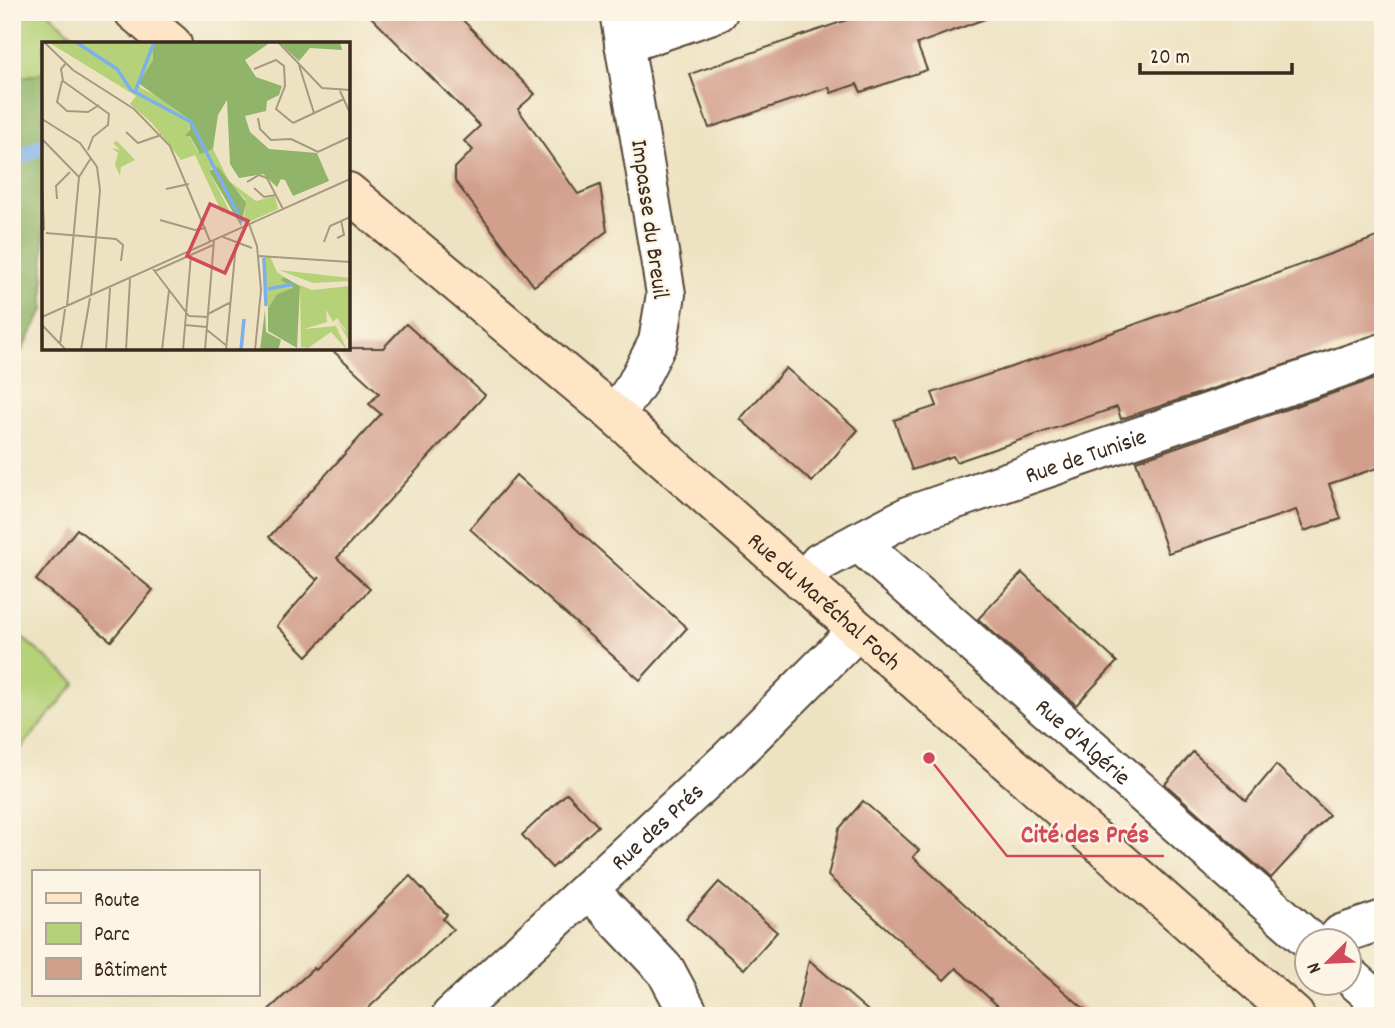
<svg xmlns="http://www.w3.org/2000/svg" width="1395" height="1028" font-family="Dekko,sans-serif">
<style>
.green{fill:#b5d279;stroke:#787e4c;stroke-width:2}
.forest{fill:#90b469;stroke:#666f44;stroke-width:2}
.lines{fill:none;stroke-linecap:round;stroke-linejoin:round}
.stream{stroke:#7db0ea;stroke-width:16}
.building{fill:#d29f8c}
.minor-casing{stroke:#564637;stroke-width:42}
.tertiary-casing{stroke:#564637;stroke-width:42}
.secondary-casing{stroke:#564637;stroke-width:42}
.minor{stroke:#fff;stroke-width:38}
.tertiary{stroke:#fff;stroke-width:38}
.secondary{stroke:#fee5c5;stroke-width:38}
.labels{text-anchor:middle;stroke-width:5;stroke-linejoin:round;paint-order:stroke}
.street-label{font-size:24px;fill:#3b2a1e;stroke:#fcf5e5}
.inset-river{fill:none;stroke:#7db0ea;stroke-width:3.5}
.inset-road{fill:none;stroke:#a69980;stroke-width:2}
.view{fill:#d1495b;fill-opacity:0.15;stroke:#d1495b;stroke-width:3.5}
.inset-edge{fill:none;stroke:#3b2a1e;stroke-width:3.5}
.leader{fill:none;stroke:#d1495b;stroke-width:2.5}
.callout-dot{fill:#d1495b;stroke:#fcf5e5;stroke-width:2.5}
.callout-label{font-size:26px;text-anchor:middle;font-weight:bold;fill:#d1495b;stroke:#fcf5e5;stroke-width:5;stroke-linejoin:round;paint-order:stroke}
</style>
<rect width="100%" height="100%" fill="#fcf5e5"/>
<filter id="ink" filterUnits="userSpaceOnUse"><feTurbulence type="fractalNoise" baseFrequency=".0143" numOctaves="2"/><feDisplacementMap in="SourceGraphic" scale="14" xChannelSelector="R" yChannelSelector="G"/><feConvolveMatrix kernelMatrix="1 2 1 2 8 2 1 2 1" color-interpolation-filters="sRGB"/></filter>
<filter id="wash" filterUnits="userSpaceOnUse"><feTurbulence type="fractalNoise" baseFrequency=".00686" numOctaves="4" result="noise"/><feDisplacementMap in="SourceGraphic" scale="28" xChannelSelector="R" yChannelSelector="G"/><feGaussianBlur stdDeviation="1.57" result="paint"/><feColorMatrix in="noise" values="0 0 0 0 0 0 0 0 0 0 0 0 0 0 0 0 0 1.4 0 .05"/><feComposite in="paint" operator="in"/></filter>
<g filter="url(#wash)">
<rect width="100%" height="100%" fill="#ede3c2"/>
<g class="green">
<path d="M 12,12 L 48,12 L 83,44 L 44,44 L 44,73 L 12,79 Z"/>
<path d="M 12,629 L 76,683 L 12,759 Z"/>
</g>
<path class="forest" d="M 44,73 L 44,310 L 12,368 L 12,79 Z"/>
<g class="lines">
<path class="stream" d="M 12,162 L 44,145"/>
</g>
<g id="blocks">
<g class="building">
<path d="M 366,12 L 455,12 L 535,94 L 518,109 L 578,194 L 600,185 L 607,231 L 534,286 L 455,181 L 455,168 L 473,150 L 464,141 L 480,126 Z"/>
<path d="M 870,12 L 989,12 L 990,17 L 917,44 L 927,70 L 861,92 L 857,84 L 831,93 L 829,87 L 709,128 L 690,74 Z"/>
<path d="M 1383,235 L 1383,332 L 1121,419 L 1117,407 L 956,462 L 953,456 L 912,470 L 894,420 L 937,406 L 932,393 L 1072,347 Z"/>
<path d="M 406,324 L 485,395 L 337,558 L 370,589 L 307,656 L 277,626 L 320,577 L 317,580 L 269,537 L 381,414 L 369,404 L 379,393 L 330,348 L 383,348 Z"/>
<path d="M 786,368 L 858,430 L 812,482 L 740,419 Z"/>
<path d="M 1383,376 L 1383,466 L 1329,484 L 1341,519 L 1304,531 L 1296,510 L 1168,553 L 1136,461 Z"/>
<path d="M 516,475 L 687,628 L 640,680 L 470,529 Z"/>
<path d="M 77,529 L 153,590 L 111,641 L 36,580 Z"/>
<path d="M 1022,573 L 1117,662 L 1076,705 L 978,619 Z"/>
<path d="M 1193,752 L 1246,801 L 1276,765 L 1329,815 L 1271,878 L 1165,784 Z"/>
<path d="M 567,793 L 598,826 L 552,868 L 522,835 Z"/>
<path d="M 863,801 L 919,850 L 913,857 L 1008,944 L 1093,1016 L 1009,1016 L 956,968 L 944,980 L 828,876 L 839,829 Z"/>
<path d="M 410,876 L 447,915 L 443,919 L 453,929 L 360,1016 L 262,1016 L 314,968 L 316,970 Z"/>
<path d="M 719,882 L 777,932 L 744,969 L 686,919 Z"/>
<path d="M 809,960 L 874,1016 L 796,1016 Z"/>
</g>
</g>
</g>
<g filter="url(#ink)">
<use href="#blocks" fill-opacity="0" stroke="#564637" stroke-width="2"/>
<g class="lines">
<g class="minor-casing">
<g id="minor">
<path d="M 624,44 L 718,12"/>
<path d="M 615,415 L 636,385 L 658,342 L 666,294 L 619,12"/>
<path id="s1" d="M 858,542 L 1309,940"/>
<path id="s2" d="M 803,582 L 820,562 L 910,515 L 1383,353"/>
<path d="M 588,889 L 666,971 L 690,1016"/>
<path d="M 1336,940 L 1341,934 L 1383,920"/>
<path d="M 1350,976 L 1383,1005"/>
</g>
</g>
<g class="tertiary-casing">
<g id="tertiary">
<path id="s3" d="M 451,1016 L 728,760 L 858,630"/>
</g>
</g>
<g class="secondary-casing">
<g id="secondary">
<path d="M 134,12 L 172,44"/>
<path id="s4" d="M 348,192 L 615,415 L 1295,1016"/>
</g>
</g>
<use href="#minor" class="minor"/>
<use href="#tertiary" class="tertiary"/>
<use href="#secondary" class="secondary"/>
</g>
</g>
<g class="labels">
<g class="street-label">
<text transform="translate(651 219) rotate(82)" y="8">Impasse du Breuil</text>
<text dy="8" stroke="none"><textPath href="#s2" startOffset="313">Rue de Tunisie</textPath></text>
<text dy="8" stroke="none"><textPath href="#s4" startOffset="628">Rue du Maréchal Foch</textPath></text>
<text dy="8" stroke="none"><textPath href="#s1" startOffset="301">Rue d'Algérie</textPath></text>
<text dy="8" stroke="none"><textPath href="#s3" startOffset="280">Rue des Prés</textPath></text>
</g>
</g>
<g transform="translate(42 42)">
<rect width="308" height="308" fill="#ede3c2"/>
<path d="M 6,0 L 110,0 L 111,18 L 96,41 L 99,46 L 126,59 L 147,77 L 147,93 L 156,110 L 171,107 L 187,139 L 214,159 L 233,154 L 236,167 L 202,182 L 203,157 L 172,125 L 167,129 L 187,168 L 180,171 L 153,113 L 139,118 L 110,81 L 88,62 L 94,54 ZM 75,99 L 93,118 L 79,125 L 78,134 L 73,123 L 76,111 L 70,106 L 78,108 L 71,101 ZM 228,214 L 235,230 L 242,235 L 240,238 L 251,247 L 235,252 L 226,266 L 220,216 ZM 237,228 L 308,236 L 308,239 L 271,241 ZM 258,243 L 270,248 L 308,244 L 308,301 L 295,278 L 304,290 L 303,287 L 295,276 L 291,280 L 284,268 L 285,280 L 262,287 L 294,284 L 305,308 L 289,290 L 266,306 L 259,305 Z" fill="#b5d279"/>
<path d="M 110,0 L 229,0 L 203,18 L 214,35 L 240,44 L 237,53 L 225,59 L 224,69 L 203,74 L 208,90 L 227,107 L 275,111 L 287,139 L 251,154 L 243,138 L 239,137 L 235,145 L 221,132 L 197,136 L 188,122 L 185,58 L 176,73 L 171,107 L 158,112 L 148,94 L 143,94 L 148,88 L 147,77 L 96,41 L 111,18 ZM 237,0 L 298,0 L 300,8 L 268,6 L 257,19 ZM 176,125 L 204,160 L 199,184 L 167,129 ZM 242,235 L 258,244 L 255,306 L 226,289 L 226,266 L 235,252 L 251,246 L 239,238 ZM 223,268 L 224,290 L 239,298 L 236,308 L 218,308 Z" fill="#90b469"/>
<path class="inset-river" d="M 34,0 L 75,27 L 89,48 L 149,80 L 200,180M 93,50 L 112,0M 222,216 L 224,264M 226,247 L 252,242M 199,308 L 202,277"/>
<path class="inset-road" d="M 2,0 L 31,28 L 92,67 L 128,104 L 168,199M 236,0 L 280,46 L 308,48M 24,21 L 19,27 L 21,39 L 67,72 L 66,83 L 51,95 L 46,108M 257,23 L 272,71M 212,27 L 234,18 L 242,24 L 243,44 L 234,67 L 251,81M 20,39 L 15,60 L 25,69 L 46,70 L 57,63M 298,49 L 308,71M 216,76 L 218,87 L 229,98 L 249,97M 0,77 L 38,101 L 55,125 L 58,148 L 49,252M 251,81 L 302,57M 84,90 L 96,101 L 119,93M 0,97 L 37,135M 249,97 L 276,110 L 308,95M 0,138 L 2,188M 205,140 L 217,133 L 225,136 L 241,167M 212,146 L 222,155 L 234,153M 124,147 L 147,142M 15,157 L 14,144 L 28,130M 118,178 L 153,188 L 164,186M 207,182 L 215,204 L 219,248 L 213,308M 4,191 L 74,197 L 81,203 L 79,219M 181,195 L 210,206M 295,196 L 302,193 L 299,178M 282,200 L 288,184 L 308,175M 217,214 L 308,220M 111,227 L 147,274 L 166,275M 113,229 L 171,203M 25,264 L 37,135 L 49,116M 166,272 L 189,260M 0,275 L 308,137M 0,283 L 24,308M 143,283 L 165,285M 165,288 L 185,304M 18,302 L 23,267M 39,308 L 48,256M 64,308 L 68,246M 84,308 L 88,237M 120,308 L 127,248M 141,308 L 149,213M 163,308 L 172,199M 184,308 L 194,202"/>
<path class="view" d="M 168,162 L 206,179 L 183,231 L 145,214 Z"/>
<rect width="308" height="308" class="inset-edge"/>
</g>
<path class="leader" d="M929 758L1007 856H1164"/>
<circle class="callout-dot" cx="929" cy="758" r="7"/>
<g class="callout-label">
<text x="1085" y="842">Cité des Prés</text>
</g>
<rect width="1395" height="1028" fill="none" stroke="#fcf5e5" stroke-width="42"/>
<rect x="32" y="870" width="228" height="126" fill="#fcf5e5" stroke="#afa495" stroke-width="2"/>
<rect x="46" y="893" width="35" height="10" fill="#fee5c5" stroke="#afa495" stroke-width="2"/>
<text x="94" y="906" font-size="21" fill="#3b2a1e">Route</text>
<rect x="46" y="923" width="35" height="21" fill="#b5d279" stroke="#afa495" stroke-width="2"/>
<text x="94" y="940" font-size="21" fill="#3b2a1e">Parc</text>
<rect x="46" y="958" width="35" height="21" fill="#d29f8c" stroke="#afa495" stroke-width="2"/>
<text x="94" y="976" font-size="21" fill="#3b2a1e">Bâtiment</text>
<g transform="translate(1328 962) rotate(246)"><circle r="33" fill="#fcf5e5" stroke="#afa495" stroke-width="2"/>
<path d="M0-5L12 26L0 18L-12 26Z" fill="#d1495b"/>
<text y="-10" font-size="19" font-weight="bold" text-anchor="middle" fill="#3b2a1e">N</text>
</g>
<path d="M1140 63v10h152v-10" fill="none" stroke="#3b2a1e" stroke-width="3.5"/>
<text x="1150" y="63" font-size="21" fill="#3b2a1e" stroke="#fcf5e5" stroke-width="5" paint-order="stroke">20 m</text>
</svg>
